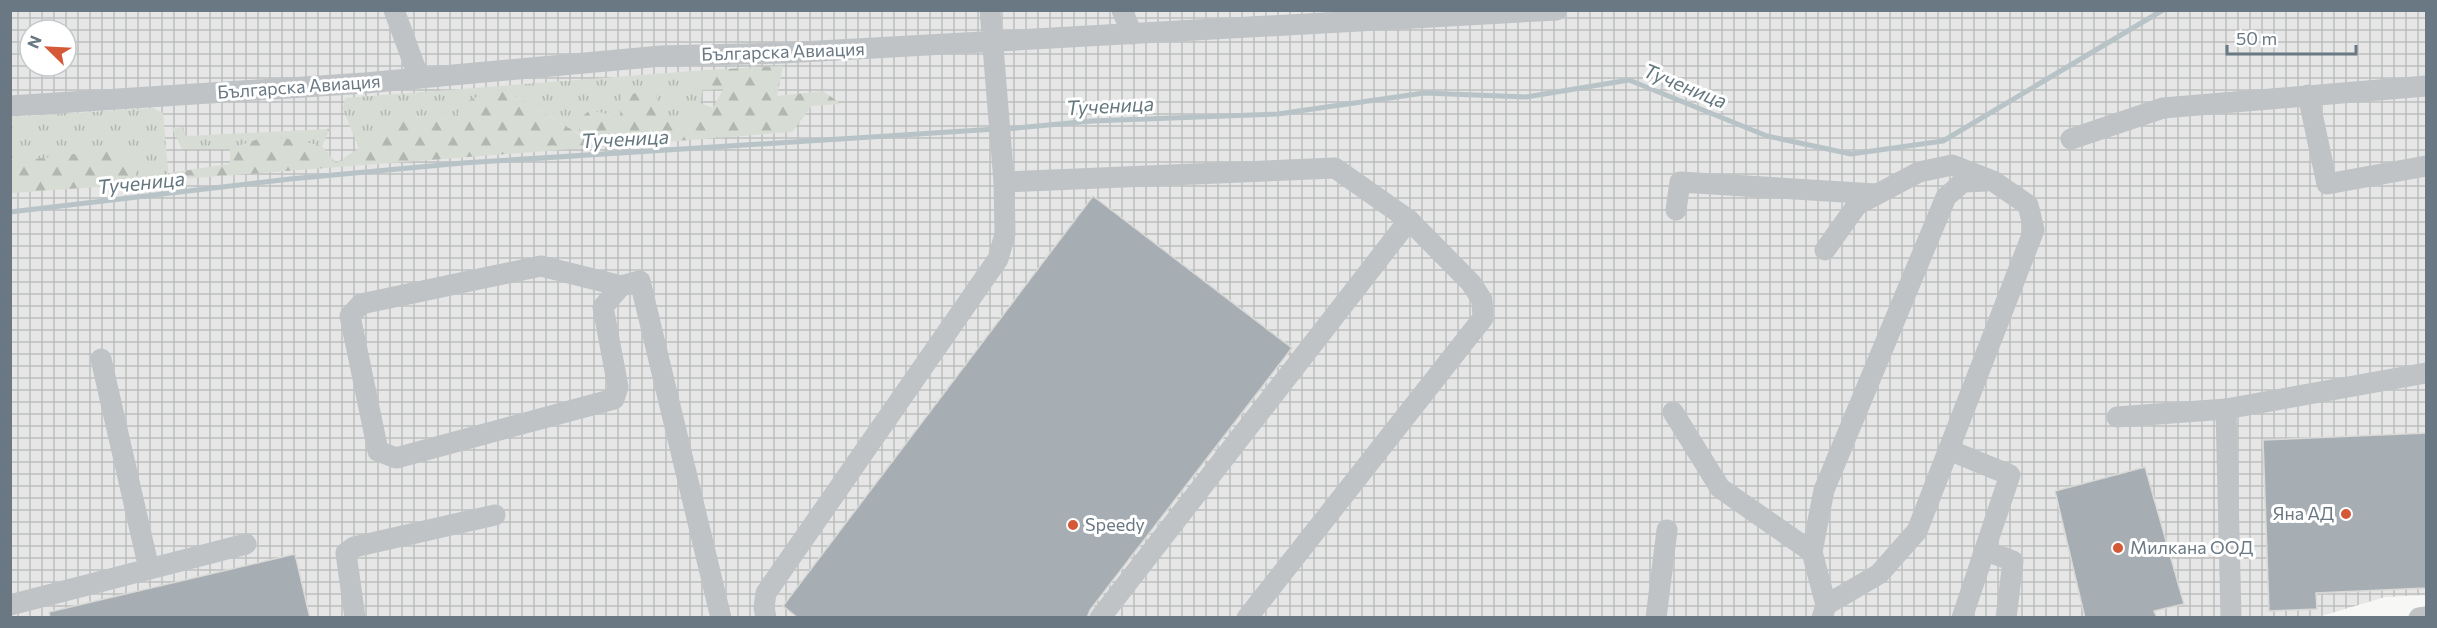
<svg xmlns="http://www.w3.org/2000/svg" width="2437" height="628" font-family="Commissioner,sans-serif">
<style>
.industrial{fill:url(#industrial-grid);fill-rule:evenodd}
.grass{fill:url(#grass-tufts)}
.forest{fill:url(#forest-firs)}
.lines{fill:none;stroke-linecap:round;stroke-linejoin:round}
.stream{stroke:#b8c3c7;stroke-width:5}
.building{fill:#a7aeb3;stroke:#d9d9d7;stroke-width:1.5}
.minor{stroke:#bfc3c6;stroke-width:21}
.poi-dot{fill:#d55837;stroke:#fff;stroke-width:2}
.labels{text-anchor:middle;stroke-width:6;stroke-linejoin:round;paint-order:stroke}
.street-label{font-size:18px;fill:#697883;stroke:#fff}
.poi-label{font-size:18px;fill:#697883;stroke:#fff;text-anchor:start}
.water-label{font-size:20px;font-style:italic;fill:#65787f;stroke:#fff}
</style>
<defs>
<pattern id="industrial-grid" width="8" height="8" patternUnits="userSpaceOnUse" patternTransform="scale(1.5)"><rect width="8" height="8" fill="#e5e6e5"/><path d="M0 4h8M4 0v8" fill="none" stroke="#bebfbf"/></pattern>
<pattern id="grass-tufts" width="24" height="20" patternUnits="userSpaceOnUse" patternTransform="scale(1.5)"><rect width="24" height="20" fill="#d7dcd4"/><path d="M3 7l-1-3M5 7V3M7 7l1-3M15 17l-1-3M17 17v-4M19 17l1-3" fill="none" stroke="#b2b7b1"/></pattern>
<pattern id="forest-firs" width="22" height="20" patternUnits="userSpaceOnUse" patternTransform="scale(1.5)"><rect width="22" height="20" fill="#d7dcd4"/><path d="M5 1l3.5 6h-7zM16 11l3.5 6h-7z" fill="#b2b7b1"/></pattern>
</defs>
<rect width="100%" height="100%" fill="#f7f7f5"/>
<path class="industrial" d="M 10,11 L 2426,11 L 2426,595 L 2385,597 L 2315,618 L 11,617 ZM 30,30 L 66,30 L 66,66 L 30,66 Z"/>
<g class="grass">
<path d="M 706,70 L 699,110 L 683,126 L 657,114 L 623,93 L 621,117 L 575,123 L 590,140 L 503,89 L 469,100 L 453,119 L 408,117 L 359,149 L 343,109 L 345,98 Z"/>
<path d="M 153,108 L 163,113 L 169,180 L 138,184 L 132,161 L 13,162 L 11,194 L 11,117 Z"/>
<path d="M 183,127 L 186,136 L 330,129 L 322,146 L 269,135 L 230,149 L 182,149 L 172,128 Z"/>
</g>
<g class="forest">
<path d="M 783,66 L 777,96 L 823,91 L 841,104 L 812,106 L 792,132 L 169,180 L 169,173 L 230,164 L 230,149 L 269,135 L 322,146 L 336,163 L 408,117 L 453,119 L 469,100 L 503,89 L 587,139 L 575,123 L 590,110 L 620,117 L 622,93 L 656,94 L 657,114 L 683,125 L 699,110 L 700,103 L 713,108 L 723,89 L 702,90 L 706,70 Z"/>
<path d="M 113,149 L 132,161 L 138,184 L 12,193 L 12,162 Z"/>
</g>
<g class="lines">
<g class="stream">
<path d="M 1006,129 L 1092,121 L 1278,114 L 1424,93 L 1526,97 L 1629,80 L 1767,136 L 1851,154 L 1943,141 L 2163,10"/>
<path d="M 10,212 L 290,179 L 463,163 L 996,129"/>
</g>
</g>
<g class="building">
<path d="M 1093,196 L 1292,348 L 1090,610 L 1087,618 L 798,618 L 783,606 Z"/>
<path d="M 2427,433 L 2427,588 L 2316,593 L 2317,609 L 2269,611 L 2263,440 Z"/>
<path d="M 2145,467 L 2184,604 L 2154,611 L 2157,618 L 2085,618 L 2055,491 Z"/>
<path d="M 295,554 L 310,618 L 50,618 L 49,612 Z"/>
</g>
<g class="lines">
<g class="minor">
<path d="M 394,10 L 419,78"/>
<path d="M 1122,10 L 1132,34"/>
<path d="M 2308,95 L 2327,184 L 2426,166"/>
<path d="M 10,106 L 365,83 L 661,56 L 783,53 L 1557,10"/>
<path d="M 2071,139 L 2163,108 L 2426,86"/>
<path d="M 1004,182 L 1335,168 L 1409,220 L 1471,283 L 1482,300 L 1483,318 L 1247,618"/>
<path d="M 1676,210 L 1680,182 L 1876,194"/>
<path d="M 621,286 L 541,266 L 361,304 L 350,316 L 378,451 L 396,458 L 614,399 L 618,387 L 603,307 L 621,286 L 640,281 L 721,618"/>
<path d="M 101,359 L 149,569"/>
<path d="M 2226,409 L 2231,618"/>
<path d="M 1673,412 L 1720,488 L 1812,552"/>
<path d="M 2117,417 L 2226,409 L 2426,373"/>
<path d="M 1949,450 L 2010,475 L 1962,618"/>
<path d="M 1986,551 L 2013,561 L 2006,618"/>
<path d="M 10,605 L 246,544"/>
<path d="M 1826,605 L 1812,552 L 1824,490 L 1946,197 L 1963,182 L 1987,181"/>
<path d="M 355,618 L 346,553 L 354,547 L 495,515"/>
<path d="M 766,618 L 764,607 L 766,593 L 998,259 L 1005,234 L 1004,182 L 990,10"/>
<path d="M 1100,618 L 1409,220"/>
<path d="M 1656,618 L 1667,530"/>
<path d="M 1822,618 L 1826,605 L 1879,574 L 1917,531 L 2034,230 L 2028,205 L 1993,181 L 1952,165 L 1919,172 L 1857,205 L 1825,250"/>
<path d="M 2419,618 L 2426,617"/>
</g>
</g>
<g class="poi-dot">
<circle cx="2346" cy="514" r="6"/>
<circle cx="1073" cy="525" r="6"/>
<circle cx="2118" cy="548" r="6"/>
</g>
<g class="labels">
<g class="street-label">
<text transform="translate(783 52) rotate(-2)" y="6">Българска Авиация</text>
<text transform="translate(299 87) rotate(-4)" y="6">Българска Авиация</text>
</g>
<g class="poi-label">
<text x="2334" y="520" text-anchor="end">Яна АД</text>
<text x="1085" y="531">Speedy</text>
<text x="2130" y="554">Милкана OOД</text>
</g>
<g class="water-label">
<text transform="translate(1685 86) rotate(22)" y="7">Тученица</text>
<text transform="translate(1110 106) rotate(-3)" y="7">Тученица</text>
<text transform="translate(625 139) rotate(-3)" y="7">Тученица</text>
<text transform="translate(141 183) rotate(-6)" y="7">Тученица</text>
</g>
</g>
<rect width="2437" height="628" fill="none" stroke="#697883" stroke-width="24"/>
<g transform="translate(48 48) rotate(294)"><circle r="28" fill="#ffffff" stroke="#c3c9cd" stroke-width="1.5"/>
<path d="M0-4.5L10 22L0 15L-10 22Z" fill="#d55837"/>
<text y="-9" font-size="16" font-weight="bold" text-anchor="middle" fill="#697883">N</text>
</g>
<path d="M2227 45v9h129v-9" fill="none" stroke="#697883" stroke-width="3"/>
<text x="2236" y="45" font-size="18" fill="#697883" stroke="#ffffff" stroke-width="4.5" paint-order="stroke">50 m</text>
</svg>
